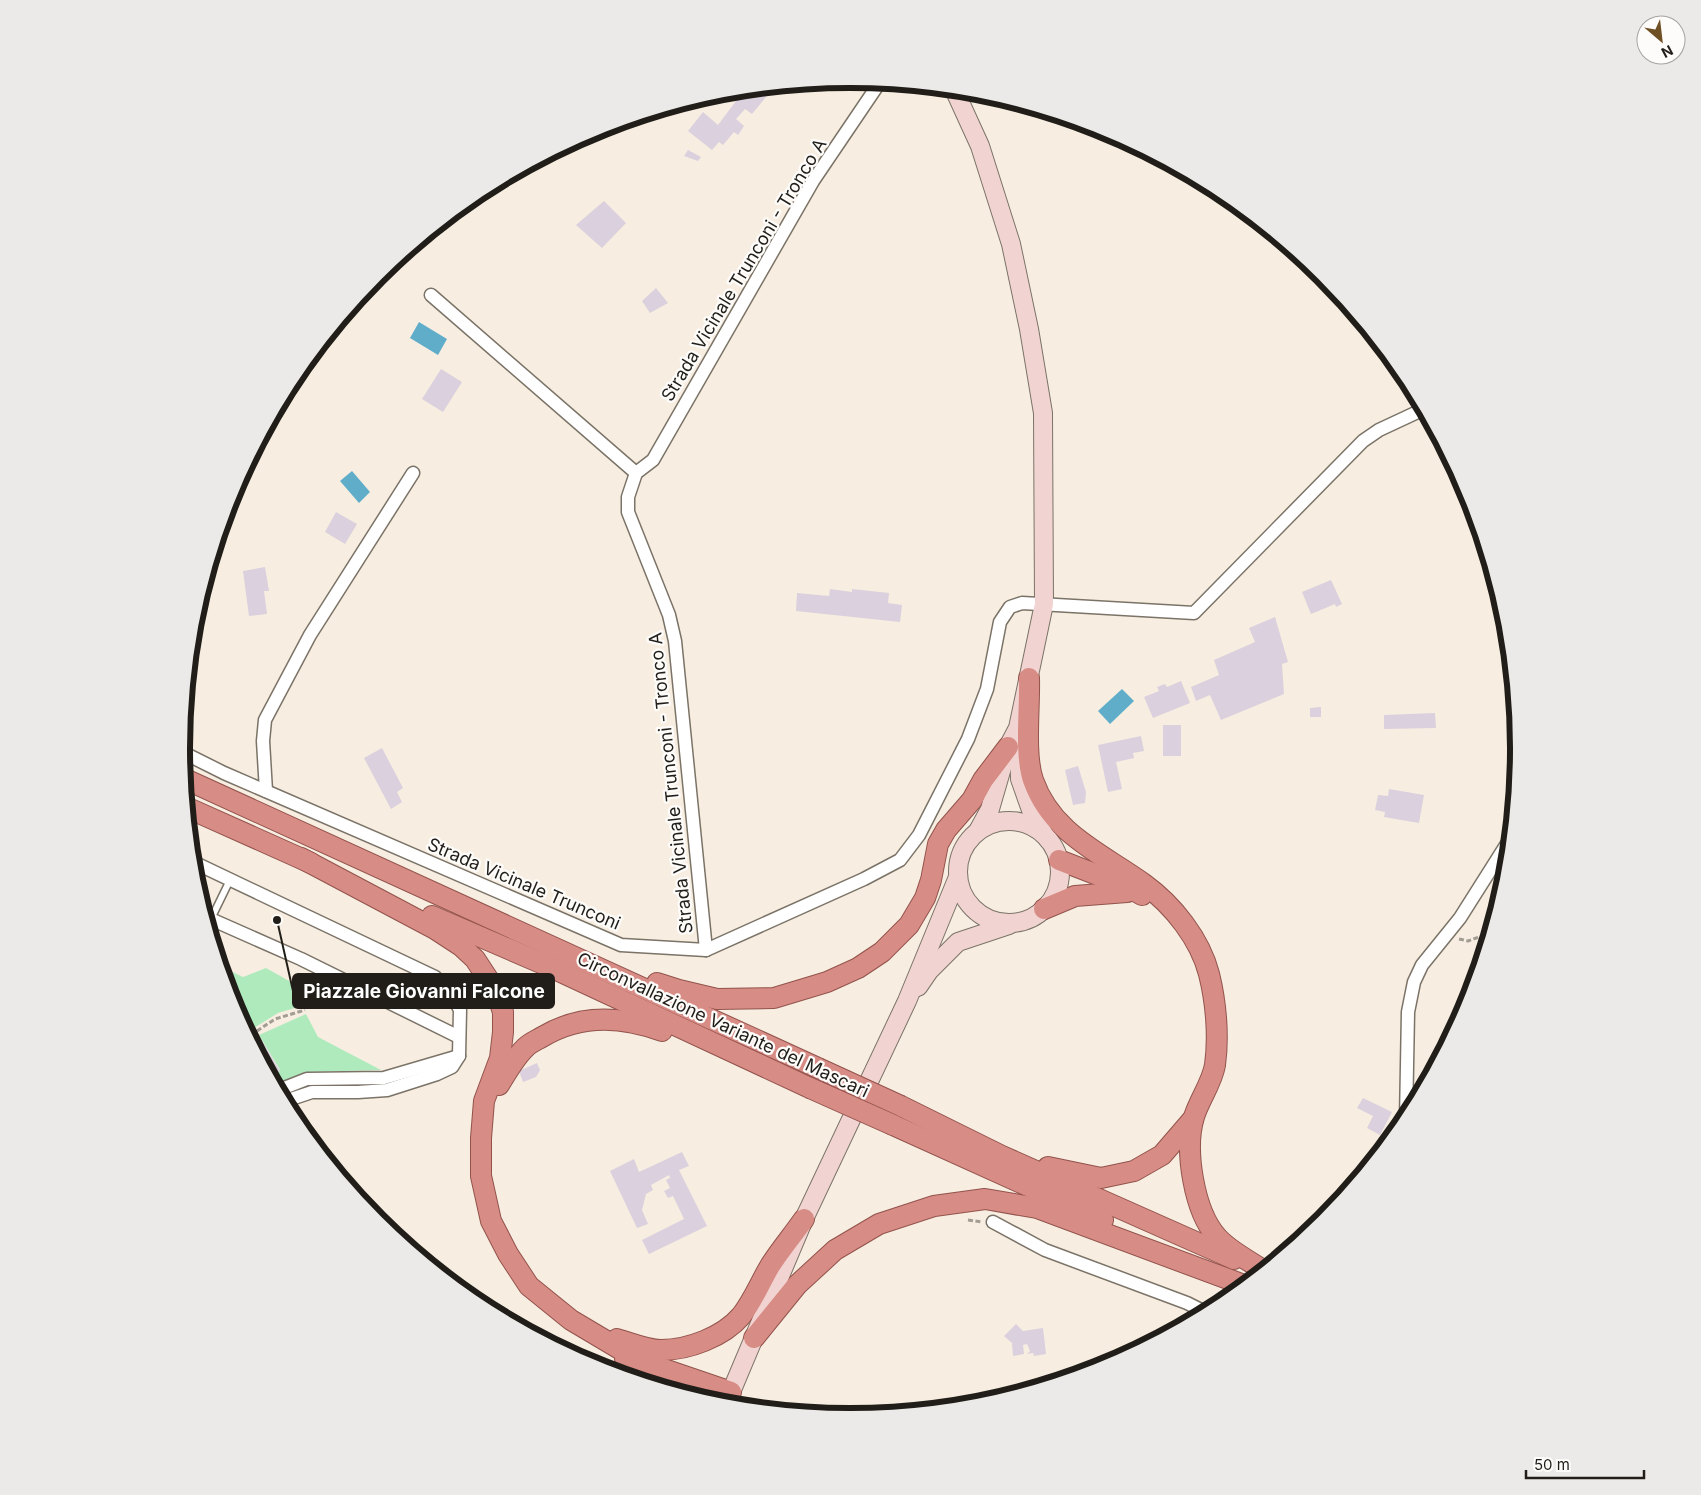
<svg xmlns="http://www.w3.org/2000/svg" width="1701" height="1495" font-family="Inter,sans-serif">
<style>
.green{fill:#afeabd}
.water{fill:#60adca}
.building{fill:#dbd0dd}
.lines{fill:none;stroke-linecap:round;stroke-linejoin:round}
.service-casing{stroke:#7b7367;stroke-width:9}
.minor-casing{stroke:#7b7367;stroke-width:15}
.secondary-casing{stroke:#7b7367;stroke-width:20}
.trunk-casing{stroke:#92534c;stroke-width:22}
.path{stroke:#a29c92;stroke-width:3;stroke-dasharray:5 2.5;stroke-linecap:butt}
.service{stroke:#fff;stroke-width:6}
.minor{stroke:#fff;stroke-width:12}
.secondary{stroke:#f1d4d1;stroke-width:18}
.trunk{stroke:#d88c86;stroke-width:20}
.trunk-bridge-casing{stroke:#92534c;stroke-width:22;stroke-linecap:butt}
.trunk-bridge{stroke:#d88c86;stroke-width:20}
.labels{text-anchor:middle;stroke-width:4.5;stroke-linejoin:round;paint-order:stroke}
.street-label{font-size:18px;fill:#211e19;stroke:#fefcfa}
.rim{fill:none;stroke:#211e19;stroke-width:6}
.leader{fill:none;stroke:#211e19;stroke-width:2}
.callout-dot{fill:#211e19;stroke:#fefcfa;stroke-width:2}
.callout{fill:#211e19;stroke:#211e19;stroke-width:2}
.callout-label{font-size:19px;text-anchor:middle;font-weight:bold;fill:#fff}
</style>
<rect width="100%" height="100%" fill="#f7eee1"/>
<g class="green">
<path d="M 222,967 L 243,977 L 266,968 L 291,982 L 302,1006 L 278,1013 L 254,1028 L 227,985 Z"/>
<path d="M 306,1014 L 318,1037 L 381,1070 L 308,1072 L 276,1085 L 271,1076 L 280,1070 L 259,1035 Z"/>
</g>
<g class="water">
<path d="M 419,322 L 447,339 L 438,355 L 410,338 Z"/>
<path d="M 352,471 L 370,492 L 359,503 L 340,481 Z"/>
<path d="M 1122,689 L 1134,701 L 1110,724 L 1098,711 Z"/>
</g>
<g class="building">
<path d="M 775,86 L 752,114 L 745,109 L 736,119 L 744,126 L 738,135 L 734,132 L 723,145 L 719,142 L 712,150 L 688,131 L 703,112 L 718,125 L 745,89 Z"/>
<path d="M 688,150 L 701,157 L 698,161 L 684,156 Z"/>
<path d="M 542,158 L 522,179 L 515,172 Z"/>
<path d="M 604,201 L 626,223 L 602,248 L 576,225 Z"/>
<path d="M 656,288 L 668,303 L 650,313 L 642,301 Z"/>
<path d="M 441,369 L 462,382 L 443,412 L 422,399 Z"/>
<path d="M 336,512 L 357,524 L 345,544 L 325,532 Z"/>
<path d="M 265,567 L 269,591 L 264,591 L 267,614 L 249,616 L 243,571 Z"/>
<path d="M 1331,580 L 1342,604 L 1336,607 L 1335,604 L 1311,614 L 1302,592 Z"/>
<path d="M 830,589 L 852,592 L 852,589 L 889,593 L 888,603 L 902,605 L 900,622 L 796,611 L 797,593 L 829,596 Z"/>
<path d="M 1275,617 L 1288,662 L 1282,664 L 1284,694 L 1221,720 L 1210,695 L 1196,701 L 1191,687 L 1219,675 L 1214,660 L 1255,642 L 1249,628 Z"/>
<path d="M 1181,681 L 1190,703 L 1153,718 L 1144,697 L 1159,691 L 1157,687 L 1165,684 L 1167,687 Z"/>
<path d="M 1321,707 L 1321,717 L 1310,717 L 1310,708 Z"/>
<path d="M 1435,713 L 1436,728 L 1384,729 L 1384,715 Z"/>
<rect x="1163" y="725" width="18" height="31"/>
<path d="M 1141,736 L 1144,751 L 1133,753 L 1134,758 L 1116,762 L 1122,789 L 1108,792 L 1098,745 Z"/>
<path d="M 382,748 L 403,788 L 397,792 L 402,802 L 391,809 L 364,758 Z"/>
<path d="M 1078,766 L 1086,792 L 1085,803 L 1073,805 L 1065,770 Z"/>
<path d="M 1389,789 L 1424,795 L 1419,823 L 1384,817 L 1385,812 L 1375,810 L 1378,795 L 1388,796 Z"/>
<path d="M 227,982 L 280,1071 L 271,1076 L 233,1003 Z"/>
<path d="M 537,1063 L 540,1070 L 536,1077 L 523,1082 L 519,1071 Z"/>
<path d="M 1363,1098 L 1392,1112 L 1380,1135 L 1367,1128 L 1373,1116 L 1357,1108 Z"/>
<path d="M 682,1152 L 689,1166 L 679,1170 L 707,1226 L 649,1254 L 642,1240 L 684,1219 L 673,1196 L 668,1198 L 664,1191 L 670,1188 L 666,1180 L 670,1178 L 669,1175 L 651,1185 L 653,1190 L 646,1194 L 642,1210 L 648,1224 L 637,1228 L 610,1171 L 634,1159 L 639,1172 Z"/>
<path d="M 1016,1324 L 1023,1331 L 1043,1328 L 1046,1354 L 1034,1356 L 1033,1353 L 1027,1354 L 1030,1351 L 1027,1344 L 1023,1345 L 1024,1354 L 1013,1356 L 1012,1343 L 1004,1336 Z"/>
</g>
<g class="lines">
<g class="service-casing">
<path id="service" d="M 211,919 L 230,880"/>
</g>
<g class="minor-casing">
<g id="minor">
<path d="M 431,295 L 636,473"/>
<path d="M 182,752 L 224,773 L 621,945 L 706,950 L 864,879 L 900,860 L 919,835 L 968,739 L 987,689 L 1000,622 L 1010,607 L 1022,603 L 1194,613 L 1363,441 L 1379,430 L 1424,409"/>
<path d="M 266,791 L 263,741 L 265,720 L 310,635 L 413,473"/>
<path d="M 193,862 L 435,977 L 450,991 L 460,1010 L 459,1056 L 452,1067 L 437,1074 L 387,1090 L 358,1092 L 312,1092 L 285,1101"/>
<path d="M 206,917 L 301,959 L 459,1037"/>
<path d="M 706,950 L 675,641 L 669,615 L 628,512 L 628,497 L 636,473 L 653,460 L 813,181 L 880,82"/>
<path d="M 279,1090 L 307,1079 L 384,1078 L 459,1056"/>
<path d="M 1406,1120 L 1408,1012 L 1414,982 L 1422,965 L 1460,918 L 1510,839"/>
<path d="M 993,1222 L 1045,1250 L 1187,1303 L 1205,1312"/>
</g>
</g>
<g class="secondary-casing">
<g id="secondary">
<path d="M 954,89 L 980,146 L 1011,244 L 1029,329 L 1043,413 L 1044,604 L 1018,728 L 1008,747 L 990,809 L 978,831"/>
<path d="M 1019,738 L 1020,779 L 1031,810 L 1043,833"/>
<circle cx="1009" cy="872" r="51"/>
<path d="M 918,987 L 929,971 L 958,942 L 1009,925"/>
<path d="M 726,1404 L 804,1219 L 907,1001 L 958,877"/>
</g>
</g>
<g class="trunk-casing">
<g id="trunk">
<path d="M 1029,678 C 1030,706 1024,754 1033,780 C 1052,834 1101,853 1144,884 C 1173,905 1200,939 1209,974 C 1216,1002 1219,1036 1215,1065 C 1212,1083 1199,1100 1194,1117 C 1184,1150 1194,1211 1217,1237 C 1228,1250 1248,1260 1263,1270"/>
<path d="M 185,779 L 818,1068"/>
<path d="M 188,808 L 311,863"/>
<path d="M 301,858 L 435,929 L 461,946 L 475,959 L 496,991 L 503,1012 L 503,1032 L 500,1058 L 484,1101 L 481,1138 L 481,1176 L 491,1221 L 508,1254 L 529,1286 L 571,1320 L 640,1361 L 731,1392"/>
<path d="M 1059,860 L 1126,886 L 1142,895"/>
<path d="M 1044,909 L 1075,896 L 1127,892"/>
<path d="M 432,916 L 548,966 L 810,1088"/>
<path d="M 657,983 L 679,990 L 717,999 L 774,998 L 827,982 L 858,968 L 882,952 L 909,925 L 925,898 L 931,880 L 938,844 L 946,830 L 972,800 L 983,780 L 1008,747"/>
<path d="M 499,1085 C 507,1072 515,1057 526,1047 C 530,1043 537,1040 542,1037 C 580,1014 622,1016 662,1031"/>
<path d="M 901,1106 L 1002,1156 L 1234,1259"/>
<path d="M 893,1125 L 1103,1220"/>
<path d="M 1048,1167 L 1101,1178 L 1134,1171 L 1162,1155 L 1193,1119"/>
<path d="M 754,1338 L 797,1285 L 835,1250 L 879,1224 L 934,1206 L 985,1199 L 1037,1208 L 1244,1285"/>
<path d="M 617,1339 C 631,1343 647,1350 661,1350 C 688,1350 723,1337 741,1316 C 753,1301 760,1283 770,1266 C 780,1250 793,1235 804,1219"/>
<path d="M 625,1359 L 643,1374 L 648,1381"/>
</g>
</g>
<g class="path">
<path d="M 1459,939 L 1468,941 L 1490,933"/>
<path d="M 257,1031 L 275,1019 L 305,1010"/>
<path d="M 968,1220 L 982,1222"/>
</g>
<use href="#service" class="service"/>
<use href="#minor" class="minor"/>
<use href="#secondary" class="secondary"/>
<use href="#trunk" class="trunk"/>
<g class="trunk-bridge-casing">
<g id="trunk-bridge">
<path d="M 818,1068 L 901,1106"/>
<path d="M 810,1088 L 893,1125"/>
</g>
</g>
<use href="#trunk-bridge" class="trunk-bridge"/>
</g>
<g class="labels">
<g class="street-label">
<text transform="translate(744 270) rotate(-59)" y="6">Strada Vicinale Trunconi - Tronco A</text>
<text transform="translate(671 783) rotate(-96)" y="6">Strada Vicinale Trunconi - Tronco A</text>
<text transform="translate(524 884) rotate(23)" y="6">Strada Vicinale Trunconi</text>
<text transform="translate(723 1025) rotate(25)" y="6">Circonvallazione Variante del Mascari</text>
</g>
</g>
<path d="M0 0H1701V1495H0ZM190 748a660 660 0 1 1 1320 0a660 660 0 1 1-1320 0Z" fill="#eceae8" fill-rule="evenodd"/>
<path class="rim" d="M190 748a660 660 0 1 1 1320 0a660 660 0 1 1-1320 0Z"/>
<path class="leader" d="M277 920L293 991"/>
<circle class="callout-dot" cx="277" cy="920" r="5"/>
<rect class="callout" x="293" y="974" width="261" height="34" rx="5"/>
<g class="callout-label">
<text x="424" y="998">Piazzale Giovanni Falcone</text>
</g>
<g transform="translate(1661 40) rotate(152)"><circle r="24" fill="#fefcfa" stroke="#a6a3a0"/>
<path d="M0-4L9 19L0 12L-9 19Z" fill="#6e5024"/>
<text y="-8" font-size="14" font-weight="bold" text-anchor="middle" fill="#211e19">N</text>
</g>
<path d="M1526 1470v8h118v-8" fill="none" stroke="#211e19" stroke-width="2.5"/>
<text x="1534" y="1470" font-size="15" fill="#211e19" stroke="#fefcfa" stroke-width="4" paint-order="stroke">50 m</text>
</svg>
